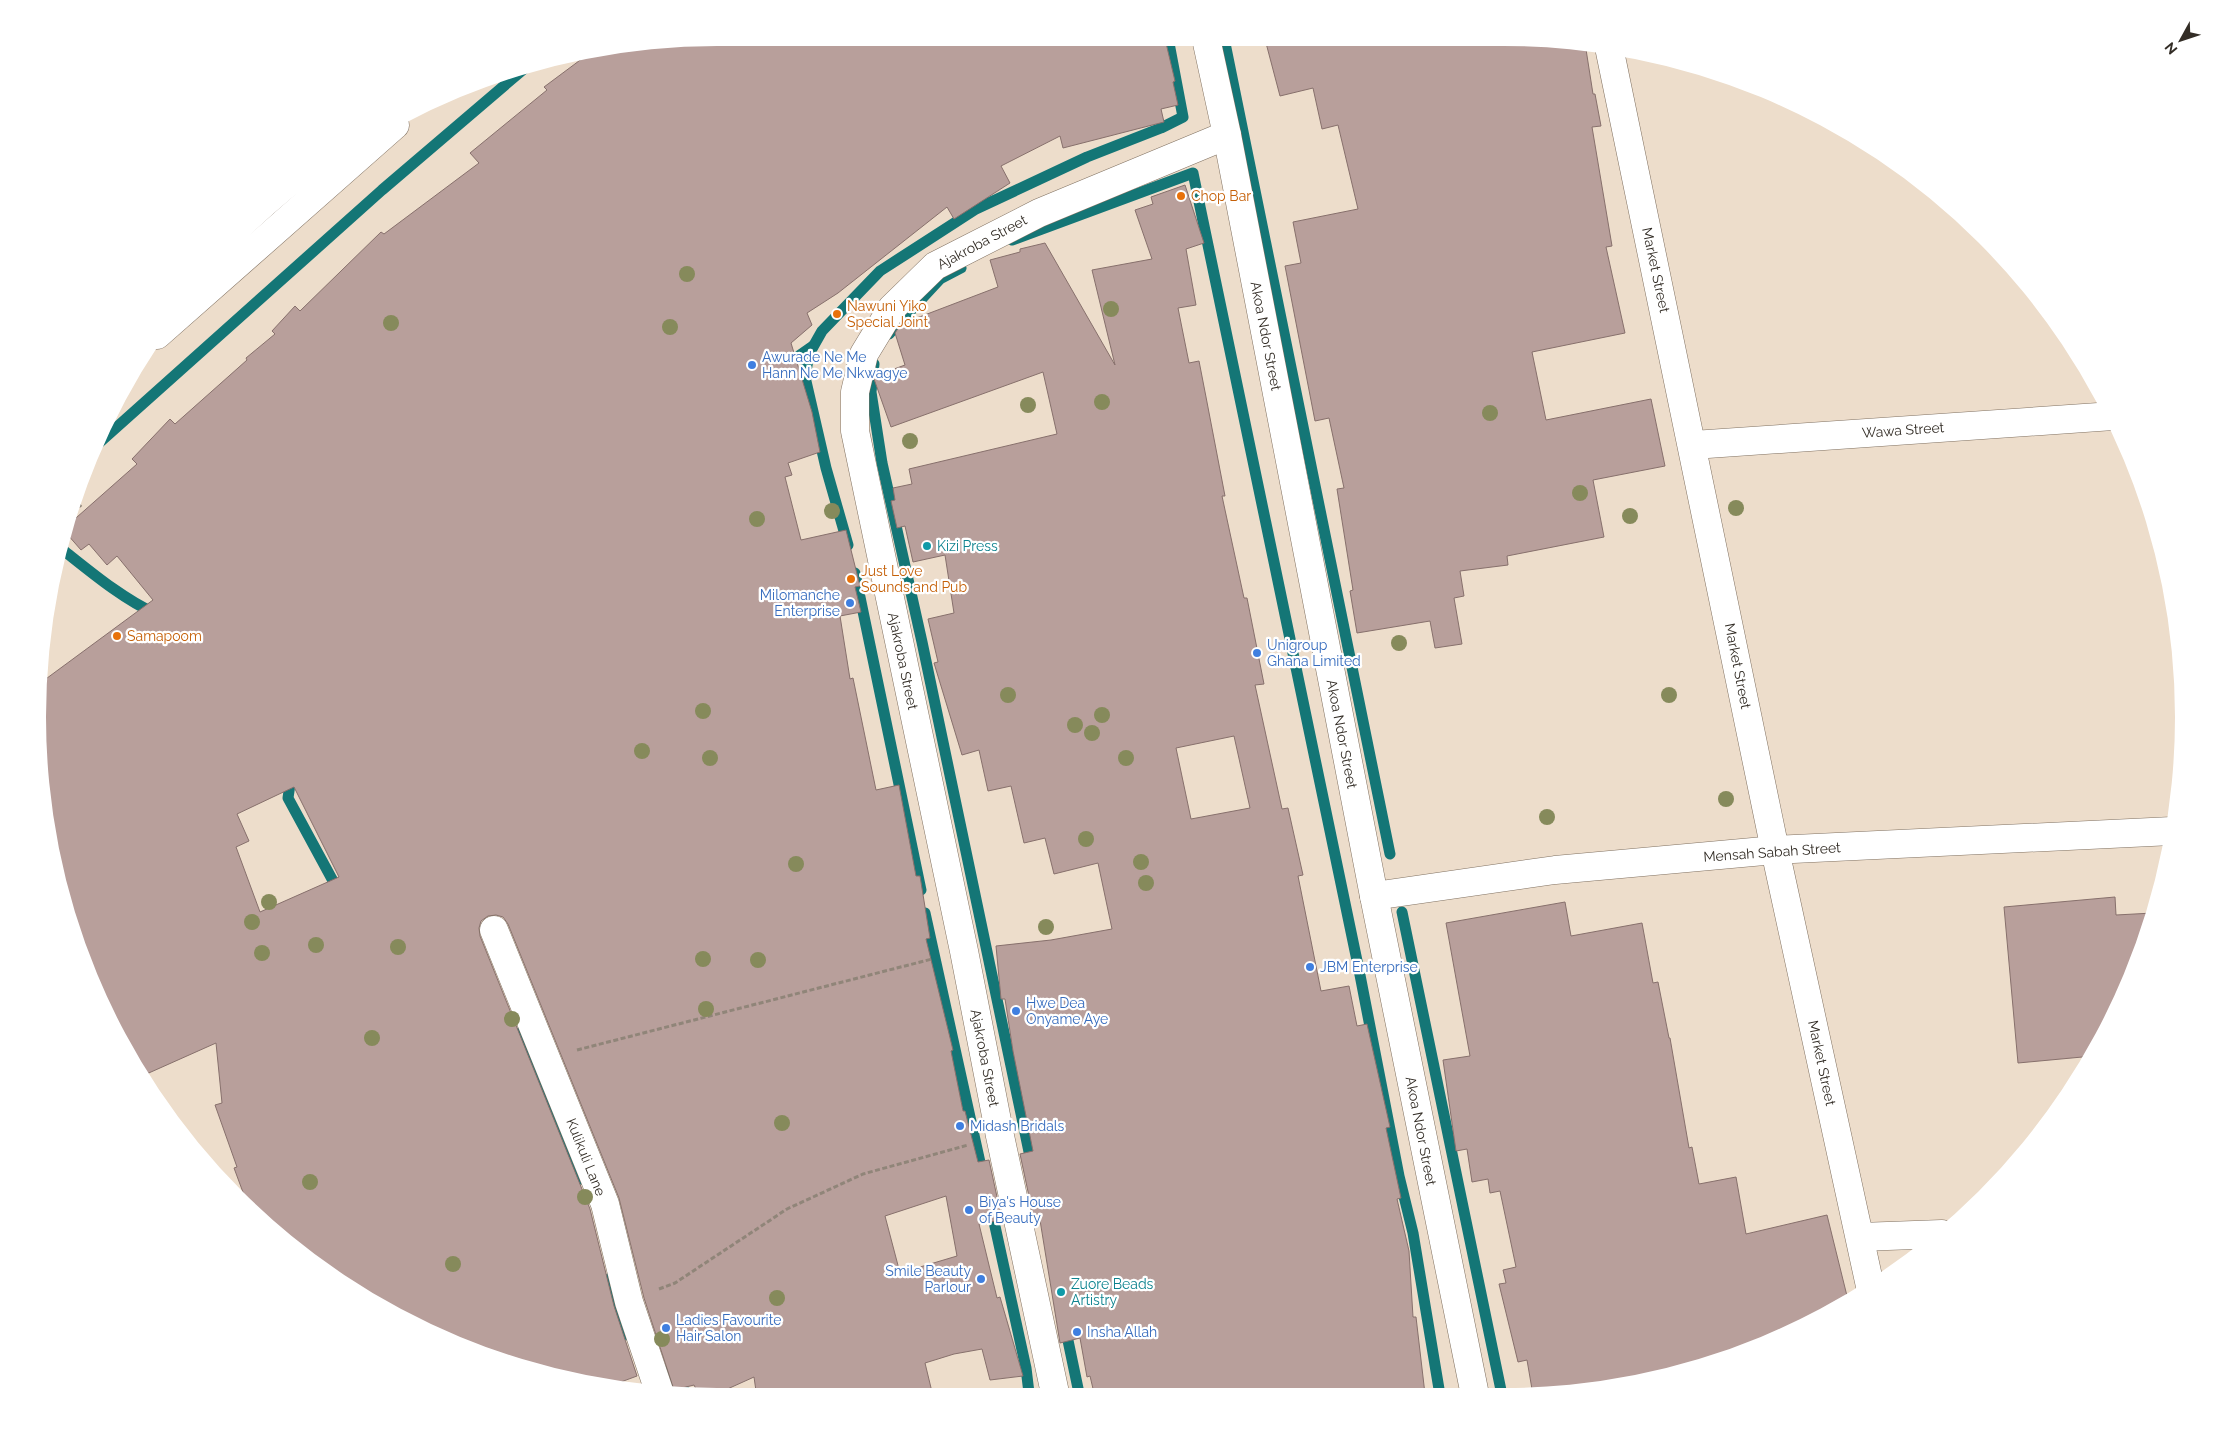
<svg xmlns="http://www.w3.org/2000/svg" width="2221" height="1434" font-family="Raleway,sans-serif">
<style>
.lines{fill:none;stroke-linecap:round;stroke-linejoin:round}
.stream{stroke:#147676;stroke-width:11}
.building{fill:#b89f9b;stroke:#87706c;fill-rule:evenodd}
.minor-casing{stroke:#807161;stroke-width:29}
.tertiary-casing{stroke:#807161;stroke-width:29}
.path{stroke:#908579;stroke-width:3;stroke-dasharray:5 2.5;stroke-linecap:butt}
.minor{stroke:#fff;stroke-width:28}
.tertiary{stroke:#fff;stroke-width:28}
.tree{fill:#868a5b}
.food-dot{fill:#e8710a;stroke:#fff;stroke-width:2}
.shop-dot{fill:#3f7fe0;stroke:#fff;stroke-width:2}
.culture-dot{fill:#0f9aa8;stroke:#fff;stroke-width:2}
.labels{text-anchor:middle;stroke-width:4.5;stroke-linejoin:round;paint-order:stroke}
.food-label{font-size:14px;fill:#c56008;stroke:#fff;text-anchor:start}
.street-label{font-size:14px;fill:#332d26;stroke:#fff}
.shop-label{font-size:14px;fill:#366cbe;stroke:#fff;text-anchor:start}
.culture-label{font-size:14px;fill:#0d838f;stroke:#fff;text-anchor:start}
</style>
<rect width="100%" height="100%" fill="#edddcb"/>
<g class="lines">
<g class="stream">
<path d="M 1225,43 L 1390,854"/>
<path d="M 1012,240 L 1193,173 L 1360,975 L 1399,1176 L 1413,1233 L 1440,1395"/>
<path d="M 889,334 L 940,279 L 961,268"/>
<path d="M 874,364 L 871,392 L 882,463 L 922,642 L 1032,1166"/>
<path d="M 783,367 L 813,346"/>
<path d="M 99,443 L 382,190 L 526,67"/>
<path d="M 848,545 L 826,468 L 805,377 L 809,354 L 822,331 L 880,271 L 976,209 L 1087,157 L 1161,128 L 1183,117 L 1169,43"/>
<path d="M 63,550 C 92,573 123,599 156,614"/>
<path d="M 855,573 L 921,890"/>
<path d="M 285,777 L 290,784 L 288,798 L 339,892"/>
<path d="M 1402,912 L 1502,1395"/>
<path d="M 925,913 L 983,1176"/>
<path d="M 521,1032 L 563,1140 L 581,1179"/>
<path d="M 991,1208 L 1026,1368 L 1029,1393"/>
<path d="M 610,1278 L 612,1286 L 612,1305 L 628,1335"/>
<path d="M 1065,1326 L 1079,1393"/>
<path d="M 658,1366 L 685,1391"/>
</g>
</g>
<g class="building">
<path d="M 628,43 L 1166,43 L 1175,81 L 1173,82 L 1178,105 L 1161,109 L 1164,122 L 1063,148 L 1060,136 L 1001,166 L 1010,183 L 954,219 L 947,207 L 838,293 L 807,313 L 812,325 L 791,343 L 812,412 L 820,452 L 788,463 L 792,475 L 785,477 L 801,540 L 846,530 L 860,586 L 855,587 L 861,612 L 840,616 L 850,679 L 853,678 L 876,790 L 899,785 L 916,876 L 920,876 L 930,938 L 926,939 L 953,1050 L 951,1051 L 963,1111 L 965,1111 L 978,1162 L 989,1160 L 1002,1220 L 979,1224 L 997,1298 L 1000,1297 L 1023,1376 L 990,1380 L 982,1349 L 954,1354 L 925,1363 L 932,1392 L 756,1391 L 754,1377 L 723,1391 L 697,1391 L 694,1385 L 674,1390 L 644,1298 L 619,1198 L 508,924 L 503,917 L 496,915 L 488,916 L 481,921 L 479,928 L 480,936 L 590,1209 L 614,1306 L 637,1376 L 610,1386 L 457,1345 L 339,1282 L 270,1228 L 247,1203 L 234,1168 L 237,1167 L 215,1105 L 222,1103 L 216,1043 L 142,1076 L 89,977 L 61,893 L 43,805 L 39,684 L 153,600 L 117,556 L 107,565 L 89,544 L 81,550 L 67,534 L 68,525 L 137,464 L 132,459 L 170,419 L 175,424 L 247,360 L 246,358 L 275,334 L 272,331 L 295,306 L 300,311 L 381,232 L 384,234 L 479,163 L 470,153 L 547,90 L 544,87 L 591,52 ZM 294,787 L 339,877 L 260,912 L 236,847 L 249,841 L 237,814 ZM 946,1196 L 957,1256 L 900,1273 L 885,1216 Z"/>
<path d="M 1266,43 L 1585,43 L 1593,94 L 1595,94 L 1601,126 L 1592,127 L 1612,246 L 1606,247 L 1625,333 L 1532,352 L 1546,420 L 1651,399 L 1665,466 L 1593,480 L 1604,537 L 1507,556 L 1508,565 L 1460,571 L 1464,596 L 1454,598 L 1462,644 L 1435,648 L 1430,621 L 1357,633 L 1350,591 L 1353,590 L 1337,489 L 1344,488 L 1329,418 L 1315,421 L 1285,266 L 1301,263 L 1293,222 L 1358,209 L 1338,125 L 1322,129 L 1313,88 L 1280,96 Z"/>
<path d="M 1185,185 L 1204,243 L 1186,249 L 1196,305 L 1178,308 L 1189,363 L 1199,361 L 1206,397 L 1225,496 L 1222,496 L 1244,598 L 1247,598 L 1264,684 L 1255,685 L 1282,809 L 1288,808 L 1303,875 L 1298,876 L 1321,991 L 1349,986 L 1357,1026 L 1367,1024 L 1390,1127 L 1386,1128 L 1401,1198 L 1397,1199 L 1409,1251 L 1413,1317 L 1416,1317 L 1425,1394 L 1094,1393 L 1090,1376 L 1087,1377 L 1080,1338 L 1060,1343 L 1039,1214 L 1033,1215 L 1020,1154 L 1033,1151 L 1013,1051 L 1005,999 L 1001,999 L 996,946 L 1051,940 L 1112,929 L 1098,863 L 1054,874 L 1045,838 L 1024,843 L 1011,786 L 988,791 L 979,750 L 962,755 L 934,663 L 938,662 L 928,619 L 954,613 L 945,555 L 913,562 L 905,526 L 897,528 L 891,501 L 895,500 L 893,488 L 912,484 L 909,469 L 1057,434 L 1043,372 L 891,427 L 874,379 L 875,376 L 905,365 L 895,333 L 901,324 L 998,287 L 990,260 L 1020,252 L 1020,249 L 1045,243 L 1115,365 L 1092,270 L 1152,259 L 1135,210 L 1153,204 L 1151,197 ZM 1234,736 L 1250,808 L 1191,819 L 1176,748 Z"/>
<path d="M 2115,897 L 2116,915 L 2153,913 L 2148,935 L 2093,1056 L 2018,1063 L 2004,907 Z"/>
<path d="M 1565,902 L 1571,936 L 1642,923 L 1653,983 L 1658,982 L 1669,1038 L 1670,1038 L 1689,1148 L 1692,1147 L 1699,1184 L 1736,1177 L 1746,1234 L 1827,1215 L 1848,1300 L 1805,1326 L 1680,1373 L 1548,1395 L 1533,1395 L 1527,1360 L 1518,1362 L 1499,1284 L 1506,1283 L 1503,1270 L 1516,1267 L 1500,1191 L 1490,1193 L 1488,1179 L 1472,1182 L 1467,1149 L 1456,1151 L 1443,1060 L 1470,1056 L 1446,923 Z"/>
</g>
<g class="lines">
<g class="minor-casing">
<g id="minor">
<path d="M 1609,47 L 1775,850 L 1870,1286"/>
<path d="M 157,335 L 395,125"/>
<path d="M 1693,445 L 2113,416"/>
<path d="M 1374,896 L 1555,870 L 1775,850 L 2172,831"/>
<path d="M 494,930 L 605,1204 L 629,1302 L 659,1391"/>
<path d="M 1860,1237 L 1942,1234"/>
<path d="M 1055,1393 L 1000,1136 L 964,951 L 855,431 L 855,392 L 864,354 L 892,308 L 935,266 L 1039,213 L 1227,135"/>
</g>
</g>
<g class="tertiary-casing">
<path id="tertiary" d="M 1207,43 L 1227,135 L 1374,896 L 1475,1395"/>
</g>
<g class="path">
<path d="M 74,498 L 81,507"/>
<path d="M 577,1050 L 932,959"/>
<path d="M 659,1289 L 675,1283 L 787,1209 L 863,1174 L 968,1145"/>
</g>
<use href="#minor" class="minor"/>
<use href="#tertiary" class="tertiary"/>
</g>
<g class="tree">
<circle cx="687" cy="274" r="8"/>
<circle cx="1111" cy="309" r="8"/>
<circle cx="391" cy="323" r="8"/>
<circle cx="670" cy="327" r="8"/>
<circle cx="1102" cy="402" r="8"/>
<circle cx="1028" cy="405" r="8"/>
<circle cx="1490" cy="413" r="8"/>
<circle cx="910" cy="441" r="8"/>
<circle cx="1580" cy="493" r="8"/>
<circle cx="1736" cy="508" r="8"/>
<circle cx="832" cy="511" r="8"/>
<circle cx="1630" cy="516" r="8"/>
<circle cx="757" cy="519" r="8"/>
<circle cx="1399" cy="643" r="8"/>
<circle cx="1008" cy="695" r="8"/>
<circle cx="1669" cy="695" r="8"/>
<circle cx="703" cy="711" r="8"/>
<circle cx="1102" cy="715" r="8"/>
<circle cx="1075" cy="725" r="8"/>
<circle cx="1092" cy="733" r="8"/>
<circle cx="642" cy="751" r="8"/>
<circle cx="710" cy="758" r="8"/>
<circle cx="1126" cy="758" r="8"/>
<circle cx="1726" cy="799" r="8"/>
<circle cx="1547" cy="817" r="8"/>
<circle cx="1086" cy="839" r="8"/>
<circle cx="1141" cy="862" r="8"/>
<circle cx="796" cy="864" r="8"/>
<circle cx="1146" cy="883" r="8"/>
<circle cx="269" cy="902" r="8"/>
<circle cx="252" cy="922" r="8"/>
<circle cx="1046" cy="927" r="8"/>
<circle cx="316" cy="945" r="8"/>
<circle cx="398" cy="947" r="8"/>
<circle cx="262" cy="953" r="8"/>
<circle cx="703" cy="959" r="8"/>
<circle cx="758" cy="960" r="8"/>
<circle cx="706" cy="1009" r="8"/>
<circle cx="512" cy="1019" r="8"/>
<circle cx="372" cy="1038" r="8"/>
<circle cx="782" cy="1123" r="8"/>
<circle cx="310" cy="1182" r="8"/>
<circle cx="585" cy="1197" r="8"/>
<circle cx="453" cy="1264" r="8"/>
<circle cx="777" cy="1298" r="8"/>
<circle cx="662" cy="1339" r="8"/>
</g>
<g class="food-dot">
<circle cx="1181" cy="196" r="5"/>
<circle cx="837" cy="314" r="5"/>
<circle cx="851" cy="579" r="5"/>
<circle cx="117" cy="636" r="5"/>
</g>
<g class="shop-dot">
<circle cx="752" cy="365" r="5"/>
<circle cx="850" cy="603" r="5"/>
<circle cx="1257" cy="653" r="5"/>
<circle cx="1310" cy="967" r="5"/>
<circle cx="1016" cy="1011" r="5"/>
<circle cx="960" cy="1126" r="5"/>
<circle cx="969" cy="1210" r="5"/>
<circle cx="981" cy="1279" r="5"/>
<circle cx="666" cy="1328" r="5"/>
<circle cx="1077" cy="1332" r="5"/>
</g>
<g class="culture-dot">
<circle cx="927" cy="546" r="5"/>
<circle cx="1061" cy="1292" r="5"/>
</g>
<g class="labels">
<g class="food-label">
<text x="1191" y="201">Chop Bar</text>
<text x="847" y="311">Nawuni Yiko<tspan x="847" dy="16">Special Joint</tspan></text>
<text x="861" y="576">Just Love<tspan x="861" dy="16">Sounds and Pub</tspan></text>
<text x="127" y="641">Samapoom</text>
</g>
<g class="street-label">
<text transform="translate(982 242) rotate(-28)" y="5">Ajakroba Street</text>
<text transform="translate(1656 270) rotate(78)" y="5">Market Street</text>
<text transform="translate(1266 336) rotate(79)" y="5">Akoa Ndor Street</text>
<text transform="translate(1903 430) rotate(-4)" y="5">Wawa Street</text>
<text transform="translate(903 661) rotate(78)" y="5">Ajakroba Street</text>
<text transform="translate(1738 666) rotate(79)" y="5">Market Street</text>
<text transform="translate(1342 734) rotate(79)" y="5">Akoa Ndor Street</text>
<text transform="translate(1772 852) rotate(-4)" y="5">Mensah Sabah Street</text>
<text transform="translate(985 1058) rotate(79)" y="5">Ajakroba Street</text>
<text transform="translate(1822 1063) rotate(78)" y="5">Market Street</text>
<text transform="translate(1421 1131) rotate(79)" y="5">Akoa Ndor Street</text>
<text transform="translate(586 1157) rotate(68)" y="5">Kulikuli Lane</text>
</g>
<g class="shop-label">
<text x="762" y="362">Awurade Ne Me<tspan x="762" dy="16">Hann Ne Me Nkwagye</tspan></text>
<text x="840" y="600" text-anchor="end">Milomanche<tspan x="840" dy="16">Enterprise</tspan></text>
<text x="1267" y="650">Unigroup<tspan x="1267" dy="16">Ghana Limited</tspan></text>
<text x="1320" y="972">JBM Enterprise</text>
<text x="1026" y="1008">Hwe Dea<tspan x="1026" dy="16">Onyame Aye</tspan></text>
<text x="970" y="1131">Midash Bridals</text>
<text x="979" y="1207">Biya's House<tspan x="979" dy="16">of Beauty</tspan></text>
<text x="971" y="1276" text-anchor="end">Smile Beauty<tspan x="971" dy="16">Parlour</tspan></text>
<text x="676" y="1325">Ladies Favourite<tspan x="676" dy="16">Hair Salon</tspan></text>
<text x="1087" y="1337">Insha Allah</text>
</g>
<g class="culture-label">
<text x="937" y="551">Kizi Press</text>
<text x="1071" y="1289">Zuore Beads<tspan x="1071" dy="16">Artistry</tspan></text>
</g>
</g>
<path d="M0 0H2221V1434H0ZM717 46H1504A671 671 0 0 1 2175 717V717A671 671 0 0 1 1504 1388H717A671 671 0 0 1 46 717V717A671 671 0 0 1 717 46Z" fill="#fff" fill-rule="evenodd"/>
<g transform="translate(2181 40) rotate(230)" stroke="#ffffff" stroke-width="4" paint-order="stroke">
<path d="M0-4L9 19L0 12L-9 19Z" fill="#332d26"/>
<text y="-8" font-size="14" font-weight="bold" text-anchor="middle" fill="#332d26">N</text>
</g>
</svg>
